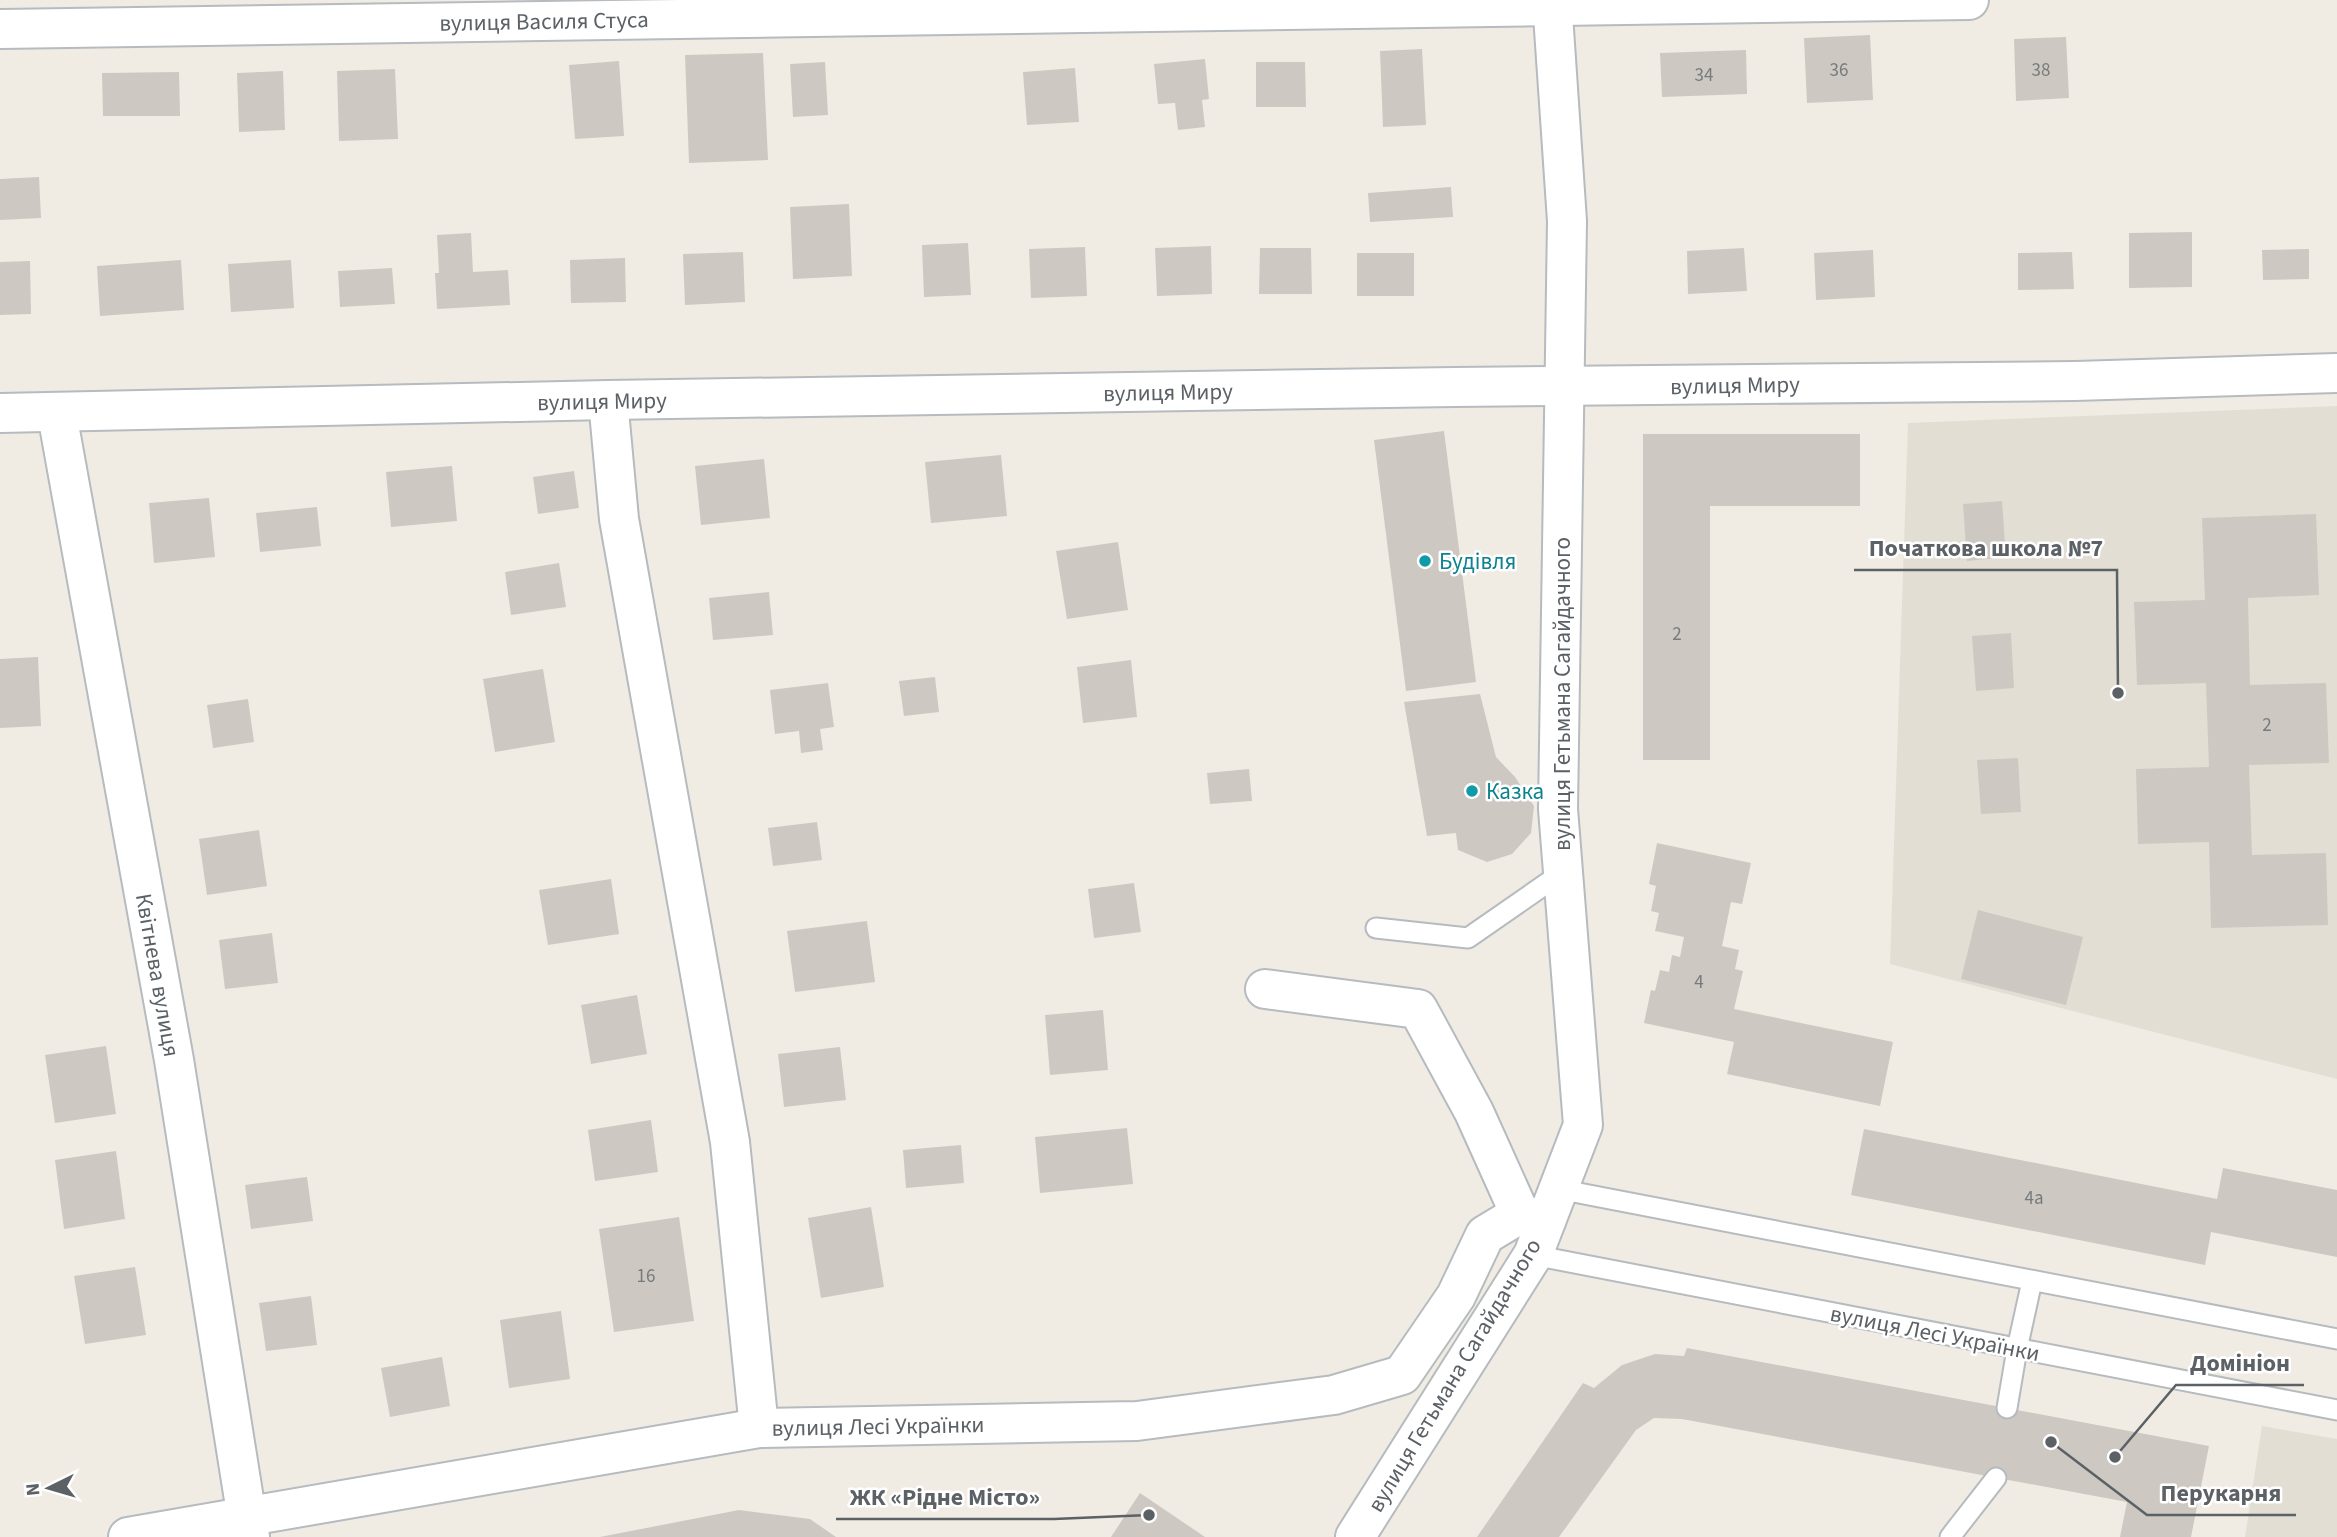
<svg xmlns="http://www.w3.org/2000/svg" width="2337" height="1537" font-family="'Source Sans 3',sans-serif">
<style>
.education{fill:#e2ded4}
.building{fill:#cdc9c2}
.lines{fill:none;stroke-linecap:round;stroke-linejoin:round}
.service-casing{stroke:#b6bbbf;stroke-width:23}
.minor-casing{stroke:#b6bbbf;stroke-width:42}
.service{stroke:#fff;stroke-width:19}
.minor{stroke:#fff;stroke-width:38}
.culture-dot{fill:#0f9aa8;stroke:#fff;stroke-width:2.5}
.labels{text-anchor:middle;stroke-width:5;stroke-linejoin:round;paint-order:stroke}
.number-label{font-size:19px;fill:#787b7d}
.street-label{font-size:23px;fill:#5c6166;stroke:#fff}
.culture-label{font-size:23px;fill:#0d838f;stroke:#fff;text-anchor:start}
.leader{fill:none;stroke:#5c6166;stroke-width:2.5}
.callout-dot{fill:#5c6166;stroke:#fff;stroke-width:2.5}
.callout-label{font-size:24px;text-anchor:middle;font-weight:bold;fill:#5c6166;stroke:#fff;stroke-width:5;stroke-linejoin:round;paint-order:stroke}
</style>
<rect width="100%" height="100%" fill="#f0ece4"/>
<g class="education">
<path d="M 2337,406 L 2337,1079 L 1890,964 L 1908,423 Z"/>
<path d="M 2262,1426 L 2337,1439 L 2337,1537 L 2245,1537 Z"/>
</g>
<g class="building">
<path d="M 1870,35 L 1873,100 L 1807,103 L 1804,38 Z"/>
<path d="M 2066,37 L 2069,98 L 2016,101 L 2014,39 Z"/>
<path d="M 1422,49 L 1426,125 L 1383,127 L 1380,51 Z"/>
<path d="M 1746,50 L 1747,94 L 1662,97 L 1660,53 Z"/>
<path d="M 763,53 L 768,160 L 689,163 L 685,55 Z"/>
<path d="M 1205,59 L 1209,99 L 1202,100 L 1205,127 L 1178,130 L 1175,103 L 1158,104 L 1154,64 Z"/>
<path d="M 619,61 L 624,136 L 575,139 L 569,65 Z"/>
<path d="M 825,62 L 828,115 L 793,117 L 790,64 Z"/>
<path d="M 1256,62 L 1305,62 L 1306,107 L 1256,107 Z"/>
<path d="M 1075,68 L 1079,122 L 1027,125 L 1023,72 Z"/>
<path d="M 395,69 L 398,139 L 339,141 L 337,71 Z"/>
<path d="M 283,71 L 285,130 L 239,132 L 237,73 Z"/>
<path d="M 179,72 L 180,116 L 103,116 L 102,73 Z"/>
<path d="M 39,177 L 41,218 L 0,220 L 0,179 Z"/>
<path d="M 1451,187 L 1453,217 L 1370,222 L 1368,193 Z"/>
<path d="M 849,204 L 852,276 L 793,279 L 790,207 Z"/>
<path d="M 2192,232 L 2192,287 L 2129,288 L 2129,233 Z"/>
<path d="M 471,233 L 473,272 L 508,270 L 510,305 L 437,309 L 435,273 L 439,273 L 437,235 Z"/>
<path d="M 968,243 L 971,295 L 924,297 L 922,245 Z"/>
<path d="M 1211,246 L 1212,294 L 1157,296 L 1155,248 Z"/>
<path d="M 1085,247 L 1087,296 L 1031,298 L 1029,249 Z"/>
<path d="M 1260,248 L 1311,248 L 1312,294 L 1259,294 Z"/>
<path d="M 1744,248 L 1747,291 L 1688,294 L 1687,251 Z"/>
<path d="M 2309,249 L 2309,279 L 2263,280 L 2262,250 Z"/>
<path d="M 1873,250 L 1875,297 L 1816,300 L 1814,253 Z"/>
<path d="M 743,252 L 745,302 L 685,305 L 683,254 Z"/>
<path d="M 2072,252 L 2074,289 L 2018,290 L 2018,253 Z"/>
<rect x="1357" y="253" width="57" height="43"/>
<path d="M 625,258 L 626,302 L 571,303 L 570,260 Z"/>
<path d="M 181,260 L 184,310 L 100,316 L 97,266 Z"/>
<path d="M 291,260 L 294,308 L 231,312 L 228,264 Z"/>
<path d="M 30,261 L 31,314 L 0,315 L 0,262 Z"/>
<path d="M 392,268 L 395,304 L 340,307 L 338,271 Z"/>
<path d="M 1444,431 L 1476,682 L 1406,691 L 1374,440 Z"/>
<path d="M 1643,434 L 1860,434 L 1860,506 L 1710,506 L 1710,760 L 1643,760 Z"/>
<path d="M 1001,455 L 1007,516 L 931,523 L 925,462 Z"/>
<path d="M 764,459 L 770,518 L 701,525 L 695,466 Z"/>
<path d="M 452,466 L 457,521 L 391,527 L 386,472 Z"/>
<path d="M 574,471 L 579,508 L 538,514 L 533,477 Z"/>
<path d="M 209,498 L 215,557 L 154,563 L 149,503 Z"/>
<path d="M 2002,501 L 2006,557 L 1967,561 L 1963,504 Z"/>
<path d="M 317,507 L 321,546 L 260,552 L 256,513 Z"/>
<path d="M 2316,514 L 2319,595 L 2248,598 L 2250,685 L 2326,683 L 2329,763 L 2249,765 L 2252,855 L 2326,853 L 2328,925 L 2211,928 L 2209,842 L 2138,844 L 2136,769 L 2209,767 L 2206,683 L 2137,685 L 2134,602 L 2205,600 L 2202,518 Z"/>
<path d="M 1118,542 L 1128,610 L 1067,619 L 1056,551 Z"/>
<path d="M 559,563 L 566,607 L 511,615 L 505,572 Z"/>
<path d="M 769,592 L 773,635 L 713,640 L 709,598 Z"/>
<path d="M 2011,633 L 2014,688 L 1976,691 L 1972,636 Z"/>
<path d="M 38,657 L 41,726 L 0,728 L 0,659 Z"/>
<path d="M 1131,660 L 1137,717 L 1083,723 L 1077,667 Z"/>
<path d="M 543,669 L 555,742 L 495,752 L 483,679 Z"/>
<path d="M 935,677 L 939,712 L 904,716 L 899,681 Z"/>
<path d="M 828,683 L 834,727 L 820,729 L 823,750 L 801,753 L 799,731 L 775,734 L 770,690 Z"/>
<path d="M 1480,694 L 1496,757 L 1515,777 L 1534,806 L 1531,833 L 1512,854 L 1487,862 L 1458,850 L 1456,833 L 1427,836 L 1404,702 Z"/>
<path d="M 248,699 L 254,742 L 213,748 L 207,705 Z"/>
<path d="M 2018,758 L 2021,812 L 1981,814 L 1977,760 Z"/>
<path d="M 1249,769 L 1252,801 L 1210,804 L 1207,773 Z"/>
<path d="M 817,822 L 822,860 L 773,866 L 768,828 Z"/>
<path d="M 259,830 L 267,886 L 207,895 L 199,839 Z"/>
<path d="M 1657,843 L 1751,863 L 1742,904 L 1731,902 L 1722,946 L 1739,950 L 1735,969 L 1743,971 L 1734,1009 L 1893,1042 L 1880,1106 L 1727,1074 L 1734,1042 L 1644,1023 L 1651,990 L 1655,991 L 1660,970 L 1669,972 L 1672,955 L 1680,957 L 1684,937 L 1655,931 L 1659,913 L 1651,911 L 1656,886 L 1649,884 Z"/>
<path d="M 611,879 L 619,934 L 548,945 L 539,890 Z"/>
<path d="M 1134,883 L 1141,932 L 1094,938 L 1088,889 Z"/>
<path d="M 1978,910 L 2083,937 L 2066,1005 L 1961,979 Z"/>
<path d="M 867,921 L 875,982 L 795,992 L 787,931 Z"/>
<path d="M 272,933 L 278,983 L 225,989 L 219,940 Z"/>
<path d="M 637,995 L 647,1054 L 591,1064 L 581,1005 Z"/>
<path d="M 1103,1010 L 1108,1070 L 1050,1075 L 1045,1015 Z"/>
<path d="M 106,1046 L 116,1114 L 55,1123 L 45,1055 Z"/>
<path d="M 840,1047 L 846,1100 L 784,1107 L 778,1054 Z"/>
<path d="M 651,1120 L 658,1172 L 595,1181 L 588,1130 Z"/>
<path d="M 1127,1128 L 1133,1184 L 1040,1193 L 1035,1137 Z"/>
<path d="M 1864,1129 L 2217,1199 L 2223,1168 L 2337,1190 L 2337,1257 L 2211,1232 L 2205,1265 L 1851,1195 Z"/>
<path d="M 961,1145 L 964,1183 L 906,1188 L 903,1150 Z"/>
<path d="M 116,1151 L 125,1219 L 64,1229 L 55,1160 Z"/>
<path d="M 307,1177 L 313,1221 L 251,1229 L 245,1185 Z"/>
<path d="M 871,1207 L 884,1287 L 821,1298 L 808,1218 Z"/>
<path d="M 679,1217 L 694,1321 L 614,1332 L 599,1229 Z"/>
<path d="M 135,1267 L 146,1335 L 85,1344 L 74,1276 Z"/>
<path d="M 311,1296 L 317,1345 L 266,1351 L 259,1303 Z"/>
<path d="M 561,1311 L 570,1379 L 509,1388 L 500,1320 Z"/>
<path d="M 1687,1348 L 2209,1446 L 2191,1537 L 2120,1537 L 2127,1502 L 1682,1419 L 1654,1418 L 1636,1430 L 1559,1537 L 1477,1537 L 1583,1383 L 1594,1388 L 1622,1365 L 1655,1354 L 1684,1356 Z"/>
<path d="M 442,1357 L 450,1406 L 390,1417 L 381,1368 Z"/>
<path d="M 1140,1493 L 1205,1537 L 1111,1537 Z"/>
<path d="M 739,1510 L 810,1519 L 836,1537 L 600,1537 Z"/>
</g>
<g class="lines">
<g class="service-casing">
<g id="service">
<path d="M 1376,928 L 1468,938 L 1563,872"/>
<path d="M 1558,1189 L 2337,1339"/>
<path d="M 1533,1255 L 2337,1410"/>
<path d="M 2007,1408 L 2017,1349 L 2032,1281"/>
<path d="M 1950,1537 L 1996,1478"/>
</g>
</g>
<g class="minor-casing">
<g id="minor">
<path d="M 0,29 L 1969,0"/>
<path d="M 608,400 L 619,519 L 730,1142 L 759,1428"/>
<path d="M 0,413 L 608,400 L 1455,387 L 2075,381 L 2337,373"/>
<path d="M 57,414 L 174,1060 L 250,1537"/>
<path d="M 1265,989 L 1418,1009 L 1474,1112 L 1520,1214"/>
<path d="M 128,1537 L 759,1428 L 1137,1421 L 1334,1395 L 1402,1375 L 1456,1296 L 1485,1235 L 1520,1214 L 1546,1221"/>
<path d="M 1355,1537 L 1533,1255 L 1583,1125 L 1558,809 L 1567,221 L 1552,0"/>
</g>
</g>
<use href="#service" class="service"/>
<use href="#minor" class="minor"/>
</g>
<g class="culture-dot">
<circle cx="1425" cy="561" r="7"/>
<circle cx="1472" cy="791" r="7"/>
</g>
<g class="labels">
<g class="number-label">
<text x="1839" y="76">36</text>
<text x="2041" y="76">38</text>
<text x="1704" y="81">34</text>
<text x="1677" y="640">2</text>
<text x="2267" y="731">2</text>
<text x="1699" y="988">4</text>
<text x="2034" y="1204">4а</text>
<text x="646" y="1282">16</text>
</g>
<g class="street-label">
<text transform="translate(544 21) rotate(-1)" y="8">вулиця Василя Стуса</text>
<text transform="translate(1735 385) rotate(-1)" y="8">вулиця Миру</text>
<text transform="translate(1168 392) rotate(-1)" y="8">вулиця Миру</text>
<text transform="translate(602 401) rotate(-1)" y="8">вулиця Миру</text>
<text transform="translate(1562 694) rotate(-90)" y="8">вулиця Гетьмана Сагайдачного</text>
<text transform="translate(158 975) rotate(80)" y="8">Квітнева вулиця</text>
<text transform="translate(1935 1333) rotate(11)" y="8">вулиця Лесі Українки</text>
<text transform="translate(1454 1375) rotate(-59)" y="8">вулиця Гетьмана Сагайдачного</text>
<text transform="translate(878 1426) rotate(-1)" y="8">вулиця Лесі Українки</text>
</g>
<g class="culture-label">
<text x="1439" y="569">Будівля</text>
<text x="1486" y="799">Казка</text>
</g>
</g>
<path class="leader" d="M2118 693L2117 570H1854M2115 1457L2176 1385H2304M2051 1442L2147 1515H2296M1149 1515L1054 1519H836"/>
<g class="callout-dot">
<circle cx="2118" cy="693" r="7"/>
<circle cx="2115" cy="1457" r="7"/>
<circle cx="2051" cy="1442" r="7"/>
<circle cx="1149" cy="1515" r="7"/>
</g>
<g class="callout-label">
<text x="1986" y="556">Початкова школа №7</text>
<text x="2240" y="1371">Домiнiон</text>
<text x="2221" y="1501">Перукарня</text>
<text x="945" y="1505">ЖК «Рідне Місто»</text>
</g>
<g transform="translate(49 1488) rotate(265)" stroke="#ffffff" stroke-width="5" paint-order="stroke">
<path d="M0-5L12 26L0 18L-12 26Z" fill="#5c6166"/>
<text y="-10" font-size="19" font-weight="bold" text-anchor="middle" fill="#5c6166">N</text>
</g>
</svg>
